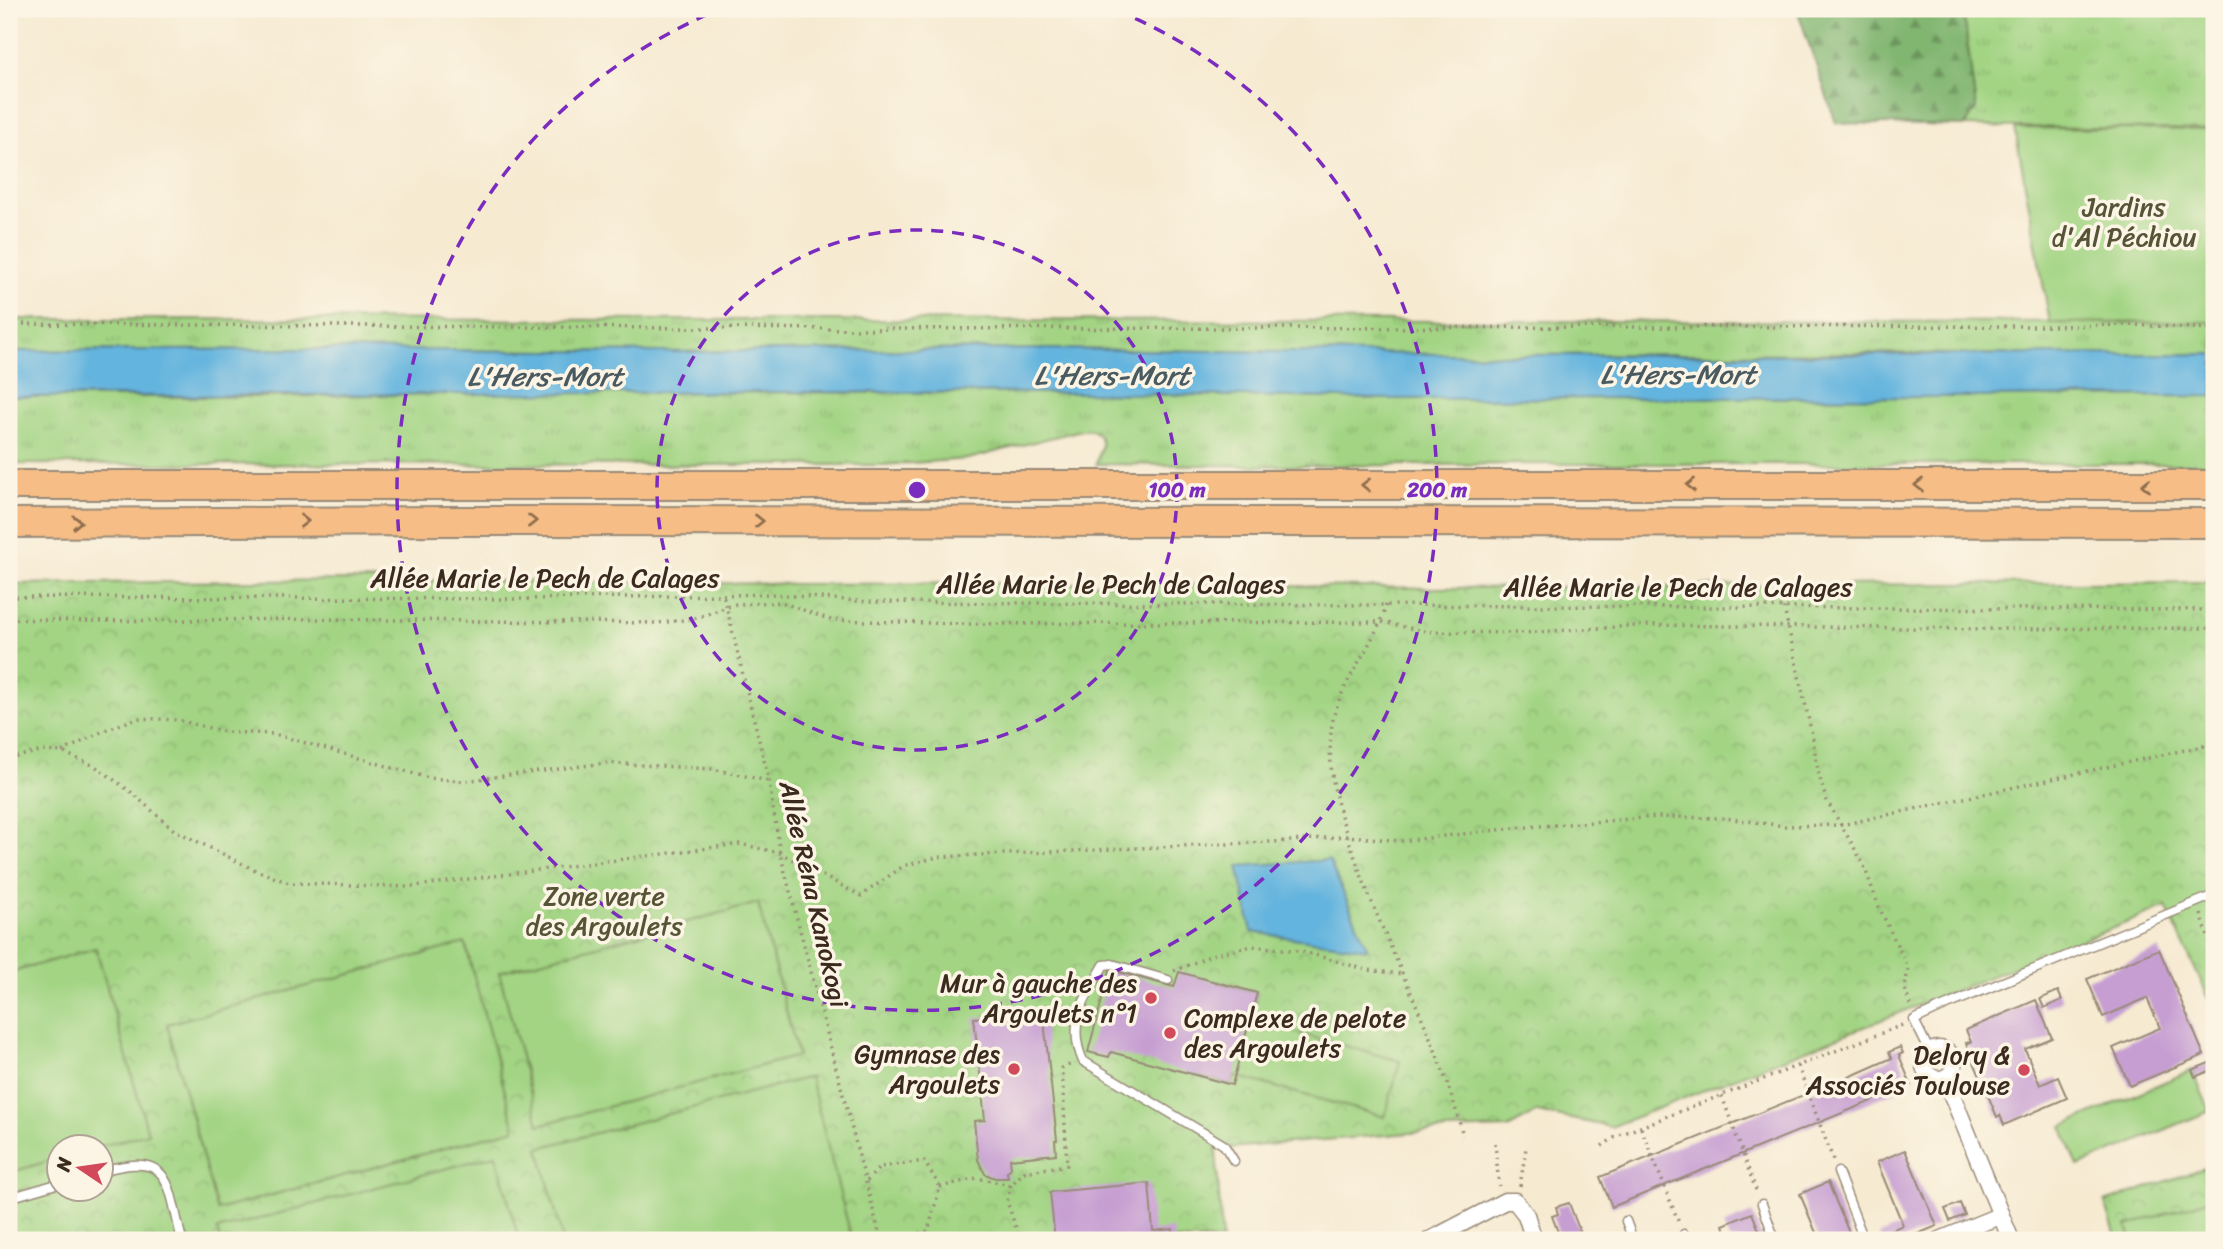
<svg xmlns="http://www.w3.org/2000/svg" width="2223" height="1249" font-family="Sriracha,sans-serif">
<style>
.grass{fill:url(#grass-tufts);stroke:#6e7f50;stroke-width:2}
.forest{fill:url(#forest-firs);stroke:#5e7048;stroke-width:2}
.park{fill:url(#park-crowns);stroke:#6e7f50;stroke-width:2;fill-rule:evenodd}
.garden{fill:#a2d483;stroke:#6e7f50;stroke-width:2}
.water{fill:#63b4de;stroke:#4f6f7e;stroke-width:2}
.building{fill:#c69ed2}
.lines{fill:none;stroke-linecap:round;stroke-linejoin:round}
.lane-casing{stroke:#988a78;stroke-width:11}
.street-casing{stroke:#988a78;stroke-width:19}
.highway-casing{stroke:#988a78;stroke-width:32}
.path{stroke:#988a78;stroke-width:3.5;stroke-dasharray:2 5;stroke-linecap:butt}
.lane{stroke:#fff;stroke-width:8}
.street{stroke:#fff;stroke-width:16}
.highway{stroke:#f6be86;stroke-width:28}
.oneway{stroke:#8f6d4d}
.ring{fill:none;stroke:#7b2cbf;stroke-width:3.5;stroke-dasharray:12 9}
.poi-dot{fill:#d1495b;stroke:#fcf5e5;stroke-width:2.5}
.labels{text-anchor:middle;stroke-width:7;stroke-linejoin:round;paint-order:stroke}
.park-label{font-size:26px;fill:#555437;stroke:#fcf5e5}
.street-label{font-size:26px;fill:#3b2a1e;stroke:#fcf5e5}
.poi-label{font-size:26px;fill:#3b2a1e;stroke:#fcf5e5;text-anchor:end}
.water-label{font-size:28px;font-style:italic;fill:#495a61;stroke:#fcf5e5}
.centre{fill:#7b2cbf;stroke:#fcf5e5;stroke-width:3.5}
.ring-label{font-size:21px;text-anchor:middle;font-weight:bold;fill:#7b2cbf;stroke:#fcf5e5;stroke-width:7;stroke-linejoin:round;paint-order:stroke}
</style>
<defs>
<pattern id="grass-tufts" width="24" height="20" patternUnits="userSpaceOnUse" patternTransform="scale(1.75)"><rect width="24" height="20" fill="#a2d483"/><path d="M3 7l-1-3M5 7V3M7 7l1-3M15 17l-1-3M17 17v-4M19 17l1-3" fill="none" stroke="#8cb671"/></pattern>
<pattern id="forest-firs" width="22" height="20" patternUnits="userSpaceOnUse" patternTransform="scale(1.75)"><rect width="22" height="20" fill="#81b671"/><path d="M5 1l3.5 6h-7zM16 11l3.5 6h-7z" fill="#6b945c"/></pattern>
<pattern id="park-crowns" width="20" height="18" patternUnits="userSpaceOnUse" patternTransform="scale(1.75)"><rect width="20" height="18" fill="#a2d483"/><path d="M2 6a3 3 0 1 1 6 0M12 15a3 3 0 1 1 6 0" fill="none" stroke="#8cb671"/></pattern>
</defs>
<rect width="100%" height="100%" fill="#fcf5e5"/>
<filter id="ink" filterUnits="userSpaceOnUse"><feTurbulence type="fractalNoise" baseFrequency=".0143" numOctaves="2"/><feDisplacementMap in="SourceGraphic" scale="14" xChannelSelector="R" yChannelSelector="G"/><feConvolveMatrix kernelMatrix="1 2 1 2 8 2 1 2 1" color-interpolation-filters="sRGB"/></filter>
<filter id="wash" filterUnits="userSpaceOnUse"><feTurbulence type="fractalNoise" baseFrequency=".00686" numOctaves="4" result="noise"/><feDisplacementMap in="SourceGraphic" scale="28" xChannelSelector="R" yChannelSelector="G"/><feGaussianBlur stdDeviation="1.57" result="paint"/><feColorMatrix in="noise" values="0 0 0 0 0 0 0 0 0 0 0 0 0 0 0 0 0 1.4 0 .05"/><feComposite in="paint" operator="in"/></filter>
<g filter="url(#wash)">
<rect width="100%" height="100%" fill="#f6ead1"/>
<g class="grass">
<path d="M 1963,9 L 2214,9 L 2214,130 L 1965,126 L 1976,109 Z"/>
<path d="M 9,319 L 2214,322 L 2214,354 L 2178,356 L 1871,353 L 1515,355 L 1048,349 L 660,352 L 303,349 L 9,351 Z"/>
<path d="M 585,392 L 1086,393 L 1389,399 L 2214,396 L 2214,464 L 1533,464 L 1293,466 L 1096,464 L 1102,445 L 1099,435 L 1092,430 L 1081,430 L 968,459 L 883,465 L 9,464 L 9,397 L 254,397 Z"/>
</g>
<path class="forest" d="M 1797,9 L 1963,9 L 1976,109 L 1965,126 L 1836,123 Z"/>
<g class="park">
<path d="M 347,580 L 800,584 L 1065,583 L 1434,588 L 2214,582 L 2214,1009 L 2166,907 L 1611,1127 L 1537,1112 L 1508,1128 L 1447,1130 L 1216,1149 L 1222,1240 L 9,1240 L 9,584 ZM 60,1148 L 102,1148 L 102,1190 L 60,1190 Z"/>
<path d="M 2214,1165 L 2214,1240 L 2117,1240 L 2105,1202 Z"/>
</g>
<g class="garden">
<path d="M 2015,128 L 2214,130 L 2214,322 L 2050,323 Z"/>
<path d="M 758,903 L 798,1056 L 539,1125 L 499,972 Z"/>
<path d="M 465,943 L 515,1129 L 217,1210 L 167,1024 Z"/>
<path d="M 96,948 L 148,1133 L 98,1147 L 60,1148 L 59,1158 L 9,1173 L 9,973 Z"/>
<path d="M 1218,982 L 1257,993 L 1250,1020 L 1400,1061 L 1385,1117 L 1235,1076 L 1232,1085 L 1193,1074 Z"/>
<path d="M 2192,1070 L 2210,1111 L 2078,1166 L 2062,1126 Z"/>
<path d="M 810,1077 L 852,1240 L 563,1240 L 539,1148 Z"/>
<path d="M 496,1155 L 519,1240 L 220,1240 L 217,1230 Z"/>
<path d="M 2214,1198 L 2214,1240 L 2131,1240 L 2127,1226 Z"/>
</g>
<g class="water">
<path d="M 303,349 L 660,352 L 1048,349 L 1515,355 L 2214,354 L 2214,396 L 1389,399 L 1086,393 L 773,392 L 9,397 L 9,351 Z"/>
<path d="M 1329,860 L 1368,949 L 1252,932 L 1238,866 Z"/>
</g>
<g id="blocks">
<g class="building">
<path d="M 2159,949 L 2204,1055 L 2130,1086 L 2113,1048 L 2160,1028 L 2147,998 L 2103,1017 L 2087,979 Z"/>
<path d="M 1110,970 L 1174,987 L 1179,972 L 1257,993 L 1232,1085 L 1111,1052 L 1109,1057 L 1088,1052 Z"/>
<path d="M 2058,991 L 2062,1000 L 2044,1008 L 2040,999 Z"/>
<path d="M 2036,1000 L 2052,1038 L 2025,1049 L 2040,1085 L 2058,1077 L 2067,1098 L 2004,1125 L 2000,1115 L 1997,1117 L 1966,1043 L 1971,1042 L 1966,1030 Z"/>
<path d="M 1043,1011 L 1057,1140 L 1055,1140 L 1056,1154 L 1010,1159 L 1011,1168 L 1007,1172 L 1008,1178 L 995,1178 L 985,1174 L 978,1160 L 974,1121 L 985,1120 L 974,1018 Z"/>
<path d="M 1900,1047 L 1903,1053 L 1899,1055 L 1911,1085 L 1612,1207 L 1600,1177 L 1858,1073 L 1892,1058 L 1889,1052 Z"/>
<path d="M 2214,1061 L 2214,1069 L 2195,1077 L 2192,1070 Z"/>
<path d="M 1905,1150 L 1937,1226 L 1903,1240 L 1881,1240 L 1879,1235 L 1903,1225 L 1877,1162 Z"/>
<path d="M 1828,1182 L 1852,1240 L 1819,1240 L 1800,1194 Z"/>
<path d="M 1149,1183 L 1153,1231 L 1173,1229 L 1174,1240 L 1055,1240 L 1050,1192 Z"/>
<path d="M 1569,1203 L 1579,1229 L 1583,1240 L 1561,1240 L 1552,1216 L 1558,1214 L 1556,1207 Z"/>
<path d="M 1960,1203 L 1965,1215 L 1950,1221 L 1945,1209 Z"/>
<path d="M 1752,1213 L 1763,1240 L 1729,1240 L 1723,1225 Z"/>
</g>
</g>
</g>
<g filter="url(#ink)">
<use href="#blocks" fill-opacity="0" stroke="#988a78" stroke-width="2"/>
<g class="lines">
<g class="lane-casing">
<g id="lane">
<path d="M 1168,980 L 1112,964 L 1104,965 C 1085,998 1066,1023 1083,1061 L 1224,1145 L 1234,1161"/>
<path d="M 1930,1052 L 1914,1020 L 1940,1008 L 2214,895"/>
<path d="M 102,1171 C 173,1150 167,1183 182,1240"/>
<path d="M 1838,1172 L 1864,1240"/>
<path d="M 9,1198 L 60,1183"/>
<path d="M 1762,1204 L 1775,1240"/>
<path d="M 1626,1221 L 1633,1240"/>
<path d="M 1684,1234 L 1686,1240"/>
</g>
</g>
<g class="street-casing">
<g id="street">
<circle cx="1939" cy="1064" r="15"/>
<path d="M 1945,1078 L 2011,1240"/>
<path d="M 1430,1240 L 1505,1201 L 1515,1201 L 1526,1215 L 1534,1240"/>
<path d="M 1940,1240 L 2001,1215"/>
</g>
</g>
<g class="highway-casing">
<g id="highway">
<path d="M 9,485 L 2214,485"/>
<path d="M 9,523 L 449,521 L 2214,523"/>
</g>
</g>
<g class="path">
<path d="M 9,324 L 861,329 L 2047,326 L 2132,325 L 2214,329"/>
<path d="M 9,597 L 526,599 L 772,594 L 870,602 L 2214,610"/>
<path d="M 724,597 L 769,781 L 780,853 L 881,1240"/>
<path d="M 1386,605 C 1374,649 1335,686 1331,732 C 1327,773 1339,813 1353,852 C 1385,947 1439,1038 1463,1136"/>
<path d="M 1784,608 L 1813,739 L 1818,772 L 1826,799 L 1863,863 L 1879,907 L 1908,968 L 1905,988 L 1911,1009"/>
<path d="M 9,619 L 88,621 L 310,619 L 657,623 L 693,619 L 736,604 L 781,602 L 831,620 L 962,624 L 1381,622 L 1428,632 L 1522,633 L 1649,625 L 1988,629 L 2214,628"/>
<path d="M 2203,746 L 2214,751"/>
<path d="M 62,752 L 105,730 L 138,718 L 178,720 L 225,732 L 274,734 L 429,778 L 463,781 L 606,763 L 712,769 L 769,781"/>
<path d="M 9,758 L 43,751 L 62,752 L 95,766 L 131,792 L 174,830 L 253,869 L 289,883 L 408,887 L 740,844 L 780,853 L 861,896 L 903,866 L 938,857 L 1292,841 L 1347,836 L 1402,841 L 1515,828 L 1657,817 L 1724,818 L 1785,826 L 1841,825 L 2203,746 L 2214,735"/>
<path d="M 2201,914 L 2214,956"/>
<path d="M 1174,971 L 1215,954 L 1252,946 L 1301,951 L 1367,970 L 1401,974"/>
<path d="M 1798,1066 L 1834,1162"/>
<path d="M 1722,1096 L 1757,1193"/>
<path d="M 1641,1128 L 1679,1223"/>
<path d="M 1495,1143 L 1499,1186"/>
<path d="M 1602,1146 L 1617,1136 L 1905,1024"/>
<path d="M 867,1181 L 880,1167 L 924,1161 L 940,1187 L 928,1231 L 887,1240"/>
<path d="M 1011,1185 L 1007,1201 L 1020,1240"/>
<path d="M 1520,1186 L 1526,1148"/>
<path d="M 940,1187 L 977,1178 L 1011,1185 L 1024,1172 L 1067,1165 L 1062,1068 L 1072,1064"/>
</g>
<use href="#lane" class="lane"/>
<use href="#street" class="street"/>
<use href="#highway" class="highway"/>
</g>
<defs><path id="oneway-chevron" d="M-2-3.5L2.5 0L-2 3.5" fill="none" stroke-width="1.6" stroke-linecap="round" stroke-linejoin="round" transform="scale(1.75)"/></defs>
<g class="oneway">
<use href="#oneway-chevron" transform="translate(1366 485) rotate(-180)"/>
<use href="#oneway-chevron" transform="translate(1691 485) rotate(-180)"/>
<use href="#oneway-chevron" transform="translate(1919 485) rotate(-180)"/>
<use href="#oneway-chevron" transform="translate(2146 485) rotate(-180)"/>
<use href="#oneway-chevron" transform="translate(304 521)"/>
<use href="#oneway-chevron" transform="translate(532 521)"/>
<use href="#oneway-chevron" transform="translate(759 521)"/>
<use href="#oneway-chevron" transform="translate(77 522) rotate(-1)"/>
</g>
</g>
<g class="ring">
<circle cx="917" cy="490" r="260"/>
<path d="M1116 10A520 520 0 1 1 718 10"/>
</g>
<g class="poi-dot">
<circle cx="1151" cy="998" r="7"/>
<circle cx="1170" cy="1033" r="7"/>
<circle cx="1014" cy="1069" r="7"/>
<circle cx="2024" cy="1070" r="7"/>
</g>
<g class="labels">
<g class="park-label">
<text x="2124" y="216">Jardins<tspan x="2124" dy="30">d'Al Péchiou</tspan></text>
<text x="604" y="905">Zone verte<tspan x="604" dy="30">des Argoulets</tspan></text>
</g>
<g class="street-label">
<text x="545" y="587">Allée Marie le Pech de Calages</text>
<text x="1111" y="593">Allée Marie le Pech de Calages</text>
<text x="1678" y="596">Allée Marie le Pech de Calages</text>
<text transform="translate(814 894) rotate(77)" y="9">Allée Réna Kanokogi</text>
</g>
<g class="poi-label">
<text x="1137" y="992">Mur à gauche des<tspan x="1137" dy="30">Argoulets n°1</tspan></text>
<text x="1184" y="1027" text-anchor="start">Complexe de pelote<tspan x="1184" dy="30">des Argoulets</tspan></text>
<text x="1000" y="1063">Gymnase des<tspan x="1000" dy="30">Argoulets</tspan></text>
<text x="2010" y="1064">Delory &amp;<tspan x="2010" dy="30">Associés Toulouse</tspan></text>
</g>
<g class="water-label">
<text x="1678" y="384">L'Hers-Mort</text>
<text x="1112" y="385">L'Hers-Mort</text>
<text x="545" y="386">L'Hers-Mort</text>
</g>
</g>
<circle cx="917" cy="490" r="10" class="centre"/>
<g class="ring-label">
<text x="1177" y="497">100 m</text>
<text x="1437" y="497">200 m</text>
</g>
<rect width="2223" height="1249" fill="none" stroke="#fcf5e5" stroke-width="35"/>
<g transform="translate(80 1168) rotate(283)"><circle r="33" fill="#fcf5e5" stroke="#afa495" stroke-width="2"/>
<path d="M0-5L12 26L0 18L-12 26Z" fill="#d1495b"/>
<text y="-10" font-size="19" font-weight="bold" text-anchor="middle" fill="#3b2a1e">N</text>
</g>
</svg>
